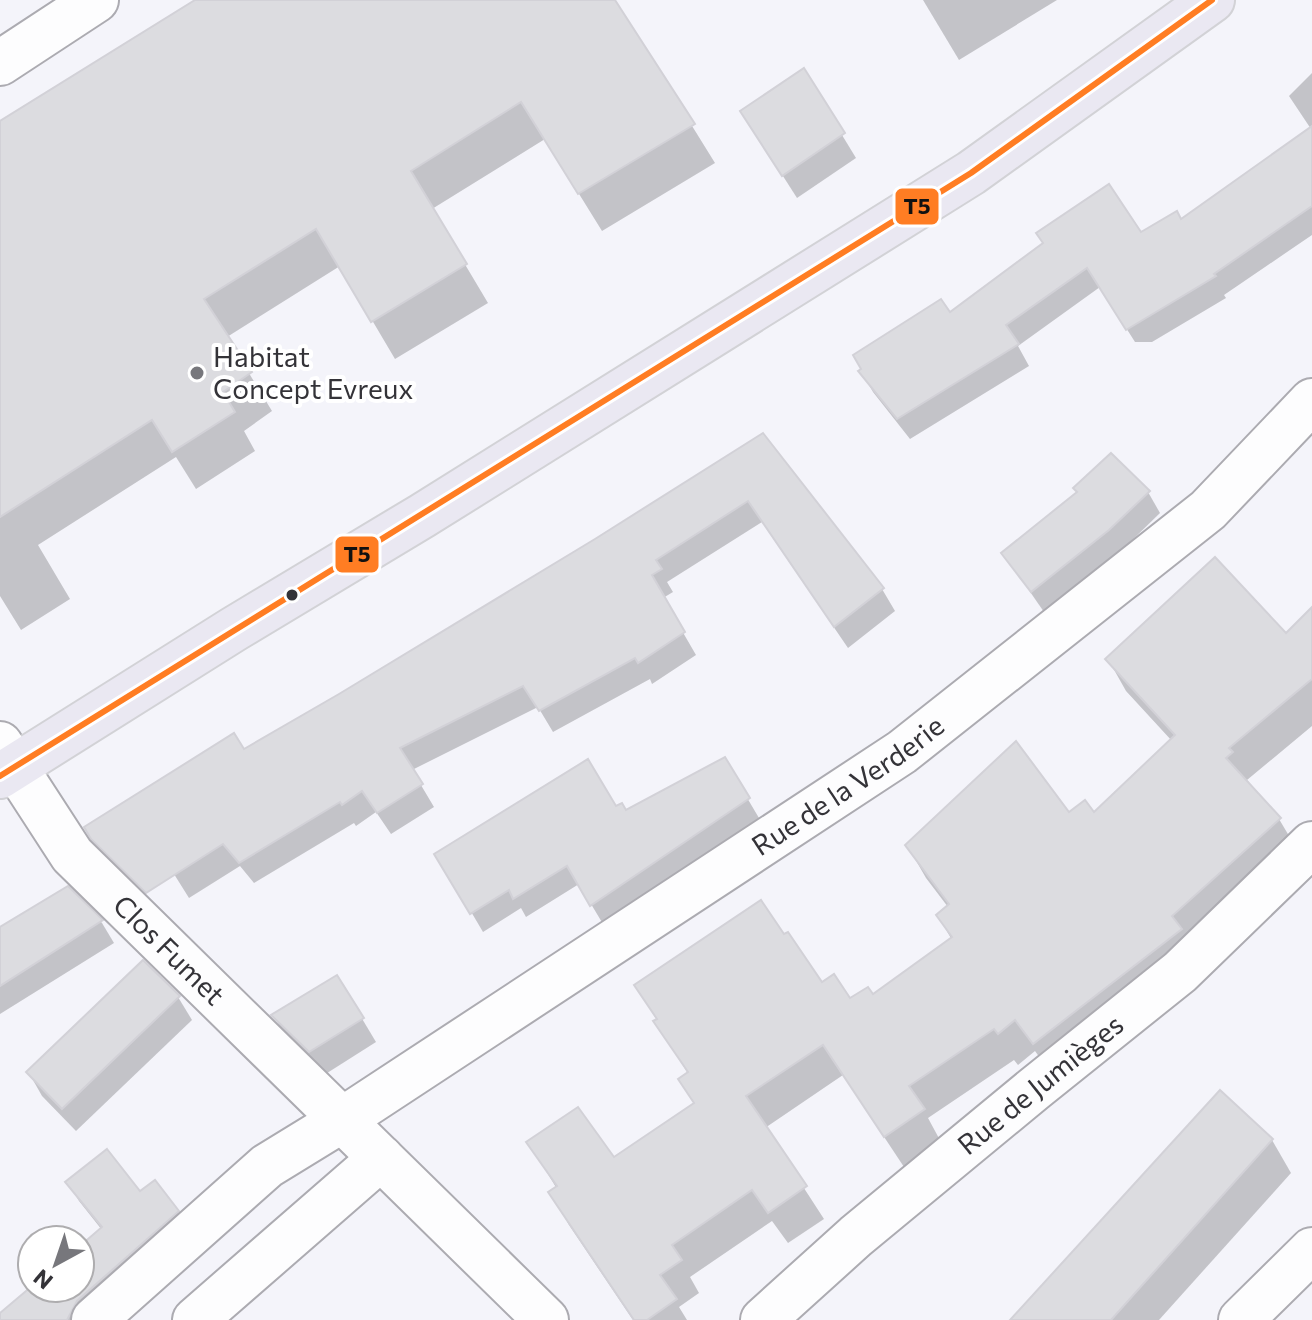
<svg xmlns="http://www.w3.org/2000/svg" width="1312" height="1320" font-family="Commissioner,sans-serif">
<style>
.shadow{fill:#0003}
.building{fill:#dcdce0;stroke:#d2d1d7;stroke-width:2}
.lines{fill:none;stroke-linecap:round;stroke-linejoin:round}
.minor-casing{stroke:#acabb1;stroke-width:48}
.major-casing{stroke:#d2d2d6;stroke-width:48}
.minor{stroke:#fdfdfe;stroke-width:44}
.major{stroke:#eae8f2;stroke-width:44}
.bus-1-casing{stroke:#fff;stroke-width:12}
.bus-1{stroke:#ff7d23;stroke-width:6}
.poi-dot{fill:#77777c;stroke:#fff;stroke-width:3}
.bus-dot{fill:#343338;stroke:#fff;stroke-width:3}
.labels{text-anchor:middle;stroke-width:8;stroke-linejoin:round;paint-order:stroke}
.poi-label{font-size:28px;fill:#343338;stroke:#fff;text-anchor:start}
.street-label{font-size:28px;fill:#343338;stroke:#fff}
.line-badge{stroke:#fff;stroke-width:3}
.pale-badge-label{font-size:22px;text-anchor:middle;font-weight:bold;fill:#111}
</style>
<rect width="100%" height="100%" fill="#f4f4fa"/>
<g class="shadow">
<path d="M 199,0 L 614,0 L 715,163 L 602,231 L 545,139 L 432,209 L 488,303 L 395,359 L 340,266 L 227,337 L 272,411 L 244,431 L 255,451 L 196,489 L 176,457 L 38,545 L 70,599 L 21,630 L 0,596 L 0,124 Z"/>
<path d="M 923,0 L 1057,0 L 959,60 Z"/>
<path d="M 803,71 L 856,158 L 797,198 L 756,134 Z"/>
<path d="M 1312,73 L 1312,235 L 1224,295 L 1226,298 L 1152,342 L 1135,342 L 1100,287 L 1018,346 L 1029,366 L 910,439 L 873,392 L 861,371 L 950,315 L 1141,234 L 1181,222 L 1311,129 L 1289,96 Z"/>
<path d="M 762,435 L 882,589 L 895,611 L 848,648 L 762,522 L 667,582 L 673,592 L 663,598 L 696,655 L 652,684 L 650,679 L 553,732 L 538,707 L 412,770 L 434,807 L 391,834 L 376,812 L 356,826 L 354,823 L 254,883 L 240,866 L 189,898 L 142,823 L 243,752 L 500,599 Z"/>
<path d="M 1148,492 L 1160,513 L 1121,551 L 1044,612 L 1004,554 Z"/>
<path d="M 1312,635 L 1312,726 L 1247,780 L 1279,819 L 1298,851 L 1052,1075 L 1035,1051 L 1018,1065 L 1014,1060 L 928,1118 L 941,1142 L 904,1167 L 843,1075 L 765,1128 L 824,1219 L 788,1243 L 772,1221 L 690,1277 L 699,1293 L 679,1307 L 687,1320 L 633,1320 L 569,1225 L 551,1193 L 557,1189 L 529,1143 L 613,1160 L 695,1104 L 688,1074 L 637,986 L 822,985 L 850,1001 L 873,997 L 952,940 L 938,916 L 948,907 L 926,878 L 907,845 L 1069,814 L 1093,815 L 1172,741 L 1126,691 L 1108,659 L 1285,636 Z"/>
<path d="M 724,759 L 759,818 L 603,924 L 579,884 L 526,917 L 521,908 L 483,932 L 437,854 L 615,808 L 626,813 Z"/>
<path d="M 67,888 L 102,923 L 114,943 L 0,1014 L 0,929 Z"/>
<path d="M 337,977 L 376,1042 L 324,1075 L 287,1039 L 274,1016 Z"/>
<path d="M 178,997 L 192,1020 L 76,1131 L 42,1096 L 29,1073 Z"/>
<path d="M 1220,1093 L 1272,1140 L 1291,1173 L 1159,1320 L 1013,1320 Z"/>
<path d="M 68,1182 L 139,1194 L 177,1212 L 188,1231 L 88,1320 L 0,1320 L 0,1316 L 80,1288 L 80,1248 L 102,1230 L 79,1201 Z"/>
</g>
<g class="building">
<path d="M 195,0 L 615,0 L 695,124 L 578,194 L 521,102 L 411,171 L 467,264 L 371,322 L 316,229 L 204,299 L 252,372 L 223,392 L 235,412 L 172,452 L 152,420 L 0,517 L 0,121 Z"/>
<path d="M 804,68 L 845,133 L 782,176 L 740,111 Z"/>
<path d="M 1312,126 L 1312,206 L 1214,274 L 1216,276 L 1126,330 L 1087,268 L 1006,325 L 1019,344 L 897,419 L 858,371 L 861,369 L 853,355 L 941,299 L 950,312 L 1043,243 L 1036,233 L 1109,184 L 1141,232 L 1177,211 L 1181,219 Z"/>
<path d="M 763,433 L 884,588 L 834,627 L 748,501 L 656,560 L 662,569 L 652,575 L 685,632 L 638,663 L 635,658 L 539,711 L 523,686 L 400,748 L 423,784 L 377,813 L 362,791 L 342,805 L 340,802 L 239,863 L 223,844 L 146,893 L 91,839 L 84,827 L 234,733 L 244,749 L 339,694 L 595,539 Z"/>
<path d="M 1111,453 L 1150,491 L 1109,530 L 1031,592 L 1001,553 L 1077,492 L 1073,488 Z"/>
<path d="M 1215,557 L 1286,633 L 1312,607 L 1312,679 L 1229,748 L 1233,752 L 1226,758 L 1281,818 L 1172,916 L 1182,929 L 1033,1044 L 1015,1020 L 998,1034 L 994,1029 L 909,1086 L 925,1109 L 884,1137 L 823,1045 L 746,1096 L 807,1186 L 768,1213 L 752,1190 L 672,1245 L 682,1260 L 660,1275 L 677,1299 L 647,1320 L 634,1320 L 548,1192 L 557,1186 L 526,1142 L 578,1107 L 614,1157 L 694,1103 L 678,1079 L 688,1072 L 653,1021 L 657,1019 L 634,985 L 761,900 L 784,934 L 788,932 L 822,982 L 834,974 L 850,998 L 868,987 L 873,994 L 952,937 L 936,915 L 949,904 L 905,845 L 1016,741 L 1069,812 L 1085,800 L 1094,812 L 1175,735 L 1105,659 Z"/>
<path d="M 725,757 L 750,798 L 590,906 L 567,866 L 513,899 L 509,890 L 470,914 L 434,854 L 588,759 L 616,806 L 622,803 L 626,810 Z"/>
<path d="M 68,886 L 103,920 L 0,986 L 0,927 Z"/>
<path d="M 143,960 L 180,996 L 62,1109 L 26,1072 Z"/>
<path d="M 337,975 L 364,1018 L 309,1052 L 271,1015 Z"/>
<path d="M 1220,1090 L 1273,1139 L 1111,1320 L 1010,1320 Z"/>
<path d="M 107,1149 L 140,1191 L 155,1180 L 179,1211 L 77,1301 L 67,1320 L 0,1320 L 0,1313 L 32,1286 L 80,1288 L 80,1246 L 102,1227 L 65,1182 Z"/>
</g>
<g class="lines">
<g class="minor-casing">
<g id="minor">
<path d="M 0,63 L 96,0"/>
<path id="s1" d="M 0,744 L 72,855 L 546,1320"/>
<path id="s2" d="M 94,1320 L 267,1166 L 342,1120 L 902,752 L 1208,510 L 1312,401"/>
<path d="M 195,1320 L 381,1158"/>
<path id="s3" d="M 763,1320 L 856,1236 L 1034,1089 L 1180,972 L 1312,844"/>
<path d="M 1241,1320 L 1312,1250"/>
</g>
</g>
<g class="major-casing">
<path id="major" d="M 0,776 L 234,629 L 422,516 L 971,173 L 1212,0"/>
</g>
<use href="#minor" class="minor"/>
<use href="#major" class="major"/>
<g class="bus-1-casing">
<path id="bus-1" d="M 0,776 L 971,173 L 1212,0"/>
</g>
<use href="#bus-1" class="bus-1"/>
</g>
<circle class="poi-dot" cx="197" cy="373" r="8"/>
<circle class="bus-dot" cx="292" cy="595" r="7"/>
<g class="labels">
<g class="poi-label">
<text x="213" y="367">Habitat<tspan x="213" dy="32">Concept Evreux</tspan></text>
</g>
<g class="street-label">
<text dy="10" stroke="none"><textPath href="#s2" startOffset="926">Rue de la Verderie</textPath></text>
<text dy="10" stroke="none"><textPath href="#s1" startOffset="268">Clos Fumet</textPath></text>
<text dy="10" stroke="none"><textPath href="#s3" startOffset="364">Rue de Jumièges</textPath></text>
</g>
</g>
<g class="line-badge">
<rect x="894" y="187" width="46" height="39" rx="8" fill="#ff7d23"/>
<rect x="334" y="535" width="46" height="39" rx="8" fill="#ff7d23"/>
</g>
<g class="pale-badge-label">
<text x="917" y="214">T5</text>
<text x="357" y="562">T5</text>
</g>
<g transform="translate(56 1264) rotate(220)"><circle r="38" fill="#ffffff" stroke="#aeadaf" stroke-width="2"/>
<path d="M0-6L14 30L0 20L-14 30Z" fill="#77777c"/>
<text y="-12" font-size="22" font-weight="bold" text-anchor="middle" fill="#343338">N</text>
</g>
</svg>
